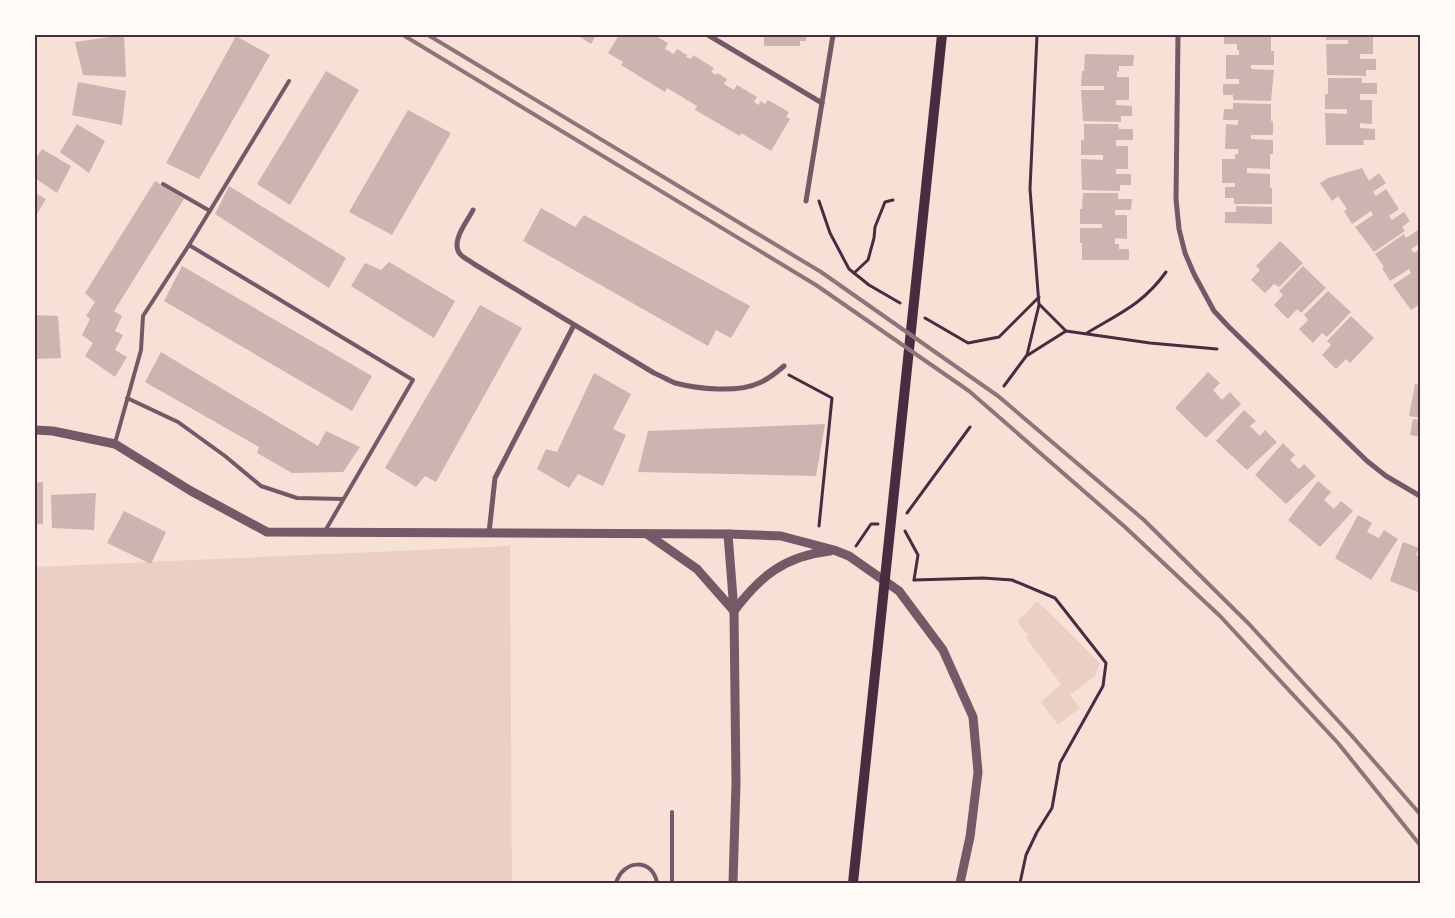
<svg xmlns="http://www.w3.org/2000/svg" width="1455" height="918" font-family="Mulish,sans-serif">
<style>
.green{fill:#ebcfc5}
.building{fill:#ccb4b1}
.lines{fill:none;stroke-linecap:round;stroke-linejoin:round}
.path{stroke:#4a2c40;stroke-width:3}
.service{stroke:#755966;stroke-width:4}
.minor{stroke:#755966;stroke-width:5}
.tertiary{stroke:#755966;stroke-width:9}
.secondary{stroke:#4a2c40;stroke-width:10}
.rail{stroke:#8f747c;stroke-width:4}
.neatline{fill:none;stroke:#4a2c40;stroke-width:2}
</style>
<rect width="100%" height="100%" fill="#f7e1d7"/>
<g class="green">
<path d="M 510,546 L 512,883 L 35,883 L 35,567 Z"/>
<path d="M 1037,601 L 1100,663 L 1095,676 L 1070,695 L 1080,708 L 1058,725 L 1041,702 L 1061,684 L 1026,638 L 1029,635 L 1020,626 L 1018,621 Z"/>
</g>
<g class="building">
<path d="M 124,35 L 126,77 L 83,75 L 75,42 Z"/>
<path d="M 577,35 L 596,35 L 591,44 Z"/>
<path d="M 619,35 L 642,35 L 645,36 L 646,35 L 654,35 L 668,43 L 665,49 L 674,54 L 677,49 L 687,55 L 686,57 L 691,59 L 693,55 L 714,68 L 711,72 L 716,75 L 717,73 L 727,79 L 724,84 L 734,90 L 737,85 L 757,97 L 754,102 L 759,105 L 760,101 L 765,104 L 768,100 L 789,112 L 786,117 L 790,119 L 771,151 L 741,133 L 740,136 L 695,110 L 697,106 L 667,88 L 665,92 L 621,65 L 623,62 L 608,53 Z"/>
<path d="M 764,35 L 806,35 L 806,41 L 800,41 L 800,46 L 764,46 Z"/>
<path d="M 1224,35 L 1271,35 L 1271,51 L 1274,51 L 1274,65 L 1251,65 L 1251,69 L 1274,70 L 1271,101 L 1233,100 L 1233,95 L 1223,95 L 1223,84 L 1239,84 L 1239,79 L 1226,79 L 1226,55 L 1239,55 L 1239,50 L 1237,50 L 1237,44 L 1224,44 Z"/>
<path d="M 1326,35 L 1373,35 L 1373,54 L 1360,54 L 1360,59 L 1376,59 L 1376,70 L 1366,70 L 1366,76 L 1327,75 L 1326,44 L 1348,44 L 1348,40 L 1326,40 Z"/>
<path d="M 236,36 L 270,55 L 199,179 L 166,163 Z"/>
<path d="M 1085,54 L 1134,55 L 1133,66 L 1119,66 L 1119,72 L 1117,71 L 1117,77 L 1129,77 L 1129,100 L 1116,100 L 1116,105 L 1132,106 L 1132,116 L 1121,116 L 1121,122 L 1083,121 L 1081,90 L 1104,90 L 1104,86 L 1081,86 L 1082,71 L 1084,71 Z"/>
<path d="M 326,71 L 359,90 L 290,205 L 257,184 Z"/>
<path d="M 1328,78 L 1362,78 L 1362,83 L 1377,83 L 1377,94 L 1360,94 L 1360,100 L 1372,100 L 1372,124 L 1360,123 L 1360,128 L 1375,129 L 1375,140 L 1363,140 L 1364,145 L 1326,145 L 1325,113 L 1347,114 L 1347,109 L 1325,109 L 1325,94 L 1328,94 Z"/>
<path d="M 78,82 L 126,91 L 122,125 L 72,115 Z"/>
<path d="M 1233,103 L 1271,104 L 1271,121 L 1273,121 L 1273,135 L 1251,135 L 1251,139 L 1273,140 L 1273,154 L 1270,154 L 1270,169 L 1247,168 L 1247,173 L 1270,174 L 1270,188 L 1272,188 L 1272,204 L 1234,204 L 1234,198 L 1225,198 L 1225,187 L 1235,187 L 1235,183 L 1222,183 L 1222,159 L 1235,159 L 1235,154 L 1238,154 L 1238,149 L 1225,149 L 1226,124 L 1238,125 L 1238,120 L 1223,120 L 1224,109 L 1233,109 Z"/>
<path d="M 408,110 L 451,133 L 392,235 L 349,212 Z"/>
<path d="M 77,124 L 105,141 L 89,173 L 60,152 Z"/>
<path d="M 1084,124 L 1118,124 L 1119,129 L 1133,129 L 1133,140 L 1116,140 L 1116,146 L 1128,146 L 1128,169 L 1116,169 L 1116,174 L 1131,174 L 1131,185 L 1120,185 L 1120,191 L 1082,190 L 1081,159 L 1103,160 L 1103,155 L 1081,155 L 1081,140 L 1084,140 Z"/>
<path d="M 42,149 L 71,166 L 57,193 L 35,178 L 35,159 Z"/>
<path d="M 1362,168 L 1369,181 L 1379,173 L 1386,183 L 1373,192 L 1376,196 L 1386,189 L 1399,209 L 1389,216 L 1392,220 L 1404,212 L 1410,221 L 1402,227 L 1405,231 L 1374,252 L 1355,227 L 1373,215 L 1371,211 L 1352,224 L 1344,211 L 1347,209 L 1338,196 L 1332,201 L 1320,183 L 1328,178 Z"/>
<path d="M 155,181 L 184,199 L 114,311 L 122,316 L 115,331 L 123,335 L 115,350 L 127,357 L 115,377 L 85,356 L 93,343 L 82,335 L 90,319 L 86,316 L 95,302 L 85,293 Z"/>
<path d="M 229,186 L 346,258 L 329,288 L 215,214 Z"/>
<path d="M 35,193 L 46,199 L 35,217 Z"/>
<path d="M 1083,193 L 1118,193 L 1118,199 L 1132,199 L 1131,210 L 1115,210 L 1115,215 L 1127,215 L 1127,239 L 1115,238 L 1115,244 L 1119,244 L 1119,249 L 1129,249 L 1129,260 L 1082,260 L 1082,243 L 1080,243 L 1080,228 L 1102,228 L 1102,224 L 1080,224 L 1080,209 L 1082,209 Z"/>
<path d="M 1236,206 L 1272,207 L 1272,224 L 1225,223 L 1225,212 L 1236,212 Z"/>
<path d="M 541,208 L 575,227 L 584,215 L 750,306 L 731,338 L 716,330 L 708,346 L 523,241 Z"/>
<path d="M 1418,230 L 1420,233 L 1420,243 L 1411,249 L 1414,253 L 1420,249 L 1420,304 L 1411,310 L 1393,285 L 1411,273 L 1409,269 L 1390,281 L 1382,268 L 1384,267 L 1375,254 L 1404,234 L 1406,238 Z"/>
<path d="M 1280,241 L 1303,263 L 1279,287 L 1274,284 L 1265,293 L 1251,280 L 1260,270 L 1256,266 Z"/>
<path d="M 389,262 L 455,301 L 434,338 L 351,286 L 365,263 L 381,270 Z"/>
<path d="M 182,266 L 372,376 L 352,411 L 164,301 Z"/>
<path d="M 1303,266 L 1326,288 L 1301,313 L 1297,309 L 1288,319 L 1274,305 L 1283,295 L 1279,291 Z"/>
<path d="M 1328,291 L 1351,312 L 1327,337 L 1322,333 L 1313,343 L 1299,329 L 1308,320 L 1304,315 Z"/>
<path d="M 480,305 L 522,328 L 436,482 L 425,476 L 416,487 L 385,468 Z"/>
<path d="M 35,315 L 58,316 L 61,358 L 35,359 Z"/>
<path d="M 1351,316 L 1374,338 L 1350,363 L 1346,359 L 1336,369 L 1322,355 L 1331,345 L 1327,341 Z"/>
<path d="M 161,352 L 318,446 L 326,431 L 360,447 L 343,472 L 292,473 L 257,453 L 259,447 L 145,382 Z"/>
<path d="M 1208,372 L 1220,383 L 1213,390 L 1222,400 L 1230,392 L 1241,404 L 1206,438 L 1175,408 Z"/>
<path d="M 594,373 L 631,394 L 613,429 L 626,435 L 603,486 L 578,474 L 569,488 L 537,469 L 546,449 L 557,452 Z"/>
<path d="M 1415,384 L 1420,385 L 1420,418 L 1409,416 Z"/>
<path d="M 1244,410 L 1256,421 L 1250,426 L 1260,436 L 1265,430 L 1277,442 L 1247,470 L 1216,441 Z"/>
<path d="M 1413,419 L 1420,420 L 1420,437 L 1410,435 Z"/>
<path d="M 825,424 L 816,476 L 638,472 L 648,431 Z"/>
<path d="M 1283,443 L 1295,455 L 1290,460 L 1299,469 L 1304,464 L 1316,476 L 1286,504 L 1255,475 Z"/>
<path d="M 1318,481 L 1331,492 L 1324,500 L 1334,509 L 1341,501 L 1353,511 L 1320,547 L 1288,520 Z"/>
<path d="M 43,482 L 43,524 L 35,524 L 35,483 Z"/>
<path d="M 96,493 L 94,530 L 52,528 L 51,495 Z"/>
<path d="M 124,511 L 166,532 L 151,564 L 107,543 Z"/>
<path d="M 1358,515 L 1372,523 L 1367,532 L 1379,538 L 1384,530 L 1398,539 L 1371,580 L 1335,558 Z"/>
<path d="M 1403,542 L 1419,548 L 1416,555 L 1420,556 L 1420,593 L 1390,581 Z"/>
</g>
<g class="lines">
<g class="path">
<path d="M 819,201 L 830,233 L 849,269 L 869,285 L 900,303"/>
<path d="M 854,273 L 868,260 L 874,238 L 875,227 L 885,202 L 893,200"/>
<path d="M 1040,305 L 1066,331 L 1150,343 L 1217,349"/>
<path d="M 925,318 L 968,343 L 999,337 L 1039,297"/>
<path d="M 1087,333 C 1120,313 1143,304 1166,272"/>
<path d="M 1028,355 L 1066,331"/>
<path d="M 789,375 L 832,398 L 819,526"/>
<path d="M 1004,386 L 1027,355 L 1039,305 L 1030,189 L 1037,35"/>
<path d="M 907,513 L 970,427"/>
<path d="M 905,531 L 918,555 L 914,580"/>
<path d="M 856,546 L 871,524 L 878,524"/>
<path d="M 914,580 L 983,578 L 1012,580 L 1055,598 L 1106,663 L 1103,686 L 1060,763 L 1052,808 L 1037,832 L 1026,855 L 1020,883"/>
</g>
<g class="service">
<path d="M 163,184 L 210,211"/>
<path d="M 189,245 L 413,380 L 325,531"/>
<path d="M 127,398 L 178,422 L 225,456 L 261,486 L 297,498 L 343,499"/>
<path d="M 115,443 L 141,350 L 143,316 L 189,245 L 289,81"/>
<path d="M 616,883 C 623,859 653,858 657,883"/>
<path d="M 672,883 L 672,812"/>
</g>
<g class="minor">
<path d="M 708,35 L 822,103"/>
<path d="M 1178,35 L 1176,199 L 1179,229 L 1185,253 L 1194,274 L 1214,311 L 1229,327 L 1367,461 L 1386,476 L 1420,496"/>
<path d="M 806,201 L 833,35"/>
<path d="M 473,210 C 467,222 449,243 461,255 C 464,258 470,261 474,264 L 654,373 C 661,376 668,380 675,383 C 698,389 738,393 759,383 C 769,379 776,373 784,366"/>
<path d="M 489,533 L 495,478 L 574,325"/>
</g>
<g class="tertiary">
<path d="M 35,430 L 53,431 L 115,444 L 191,491 L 267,532 L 728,534 L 781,536 L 834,550 L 849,556 L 899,591 L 943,650 L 973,717 L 978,772 L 970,837 L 960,883"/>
<path d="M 647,534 L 697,569 L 734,611"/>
<path d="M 728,534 L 734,611 L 736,783 L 733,883"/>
<path d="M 734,611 C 760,576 785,556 830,551"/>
</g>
<path class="secondary" d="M 853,883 L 942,35"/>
<g class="rail">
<path d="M 403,35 L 816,285 L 969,391 L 1125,527 L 1220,616 L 1338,743 L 1420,845"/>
<path d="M 428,35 L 821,272 L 998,396 L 1144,520 L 1249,624 L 1352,736 L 1420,814"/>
</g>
</g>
<rect width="1455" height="918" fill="none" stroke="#fffaf5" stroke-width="72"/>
<rect x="36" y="36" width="1383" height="846" class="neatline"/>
</svg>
